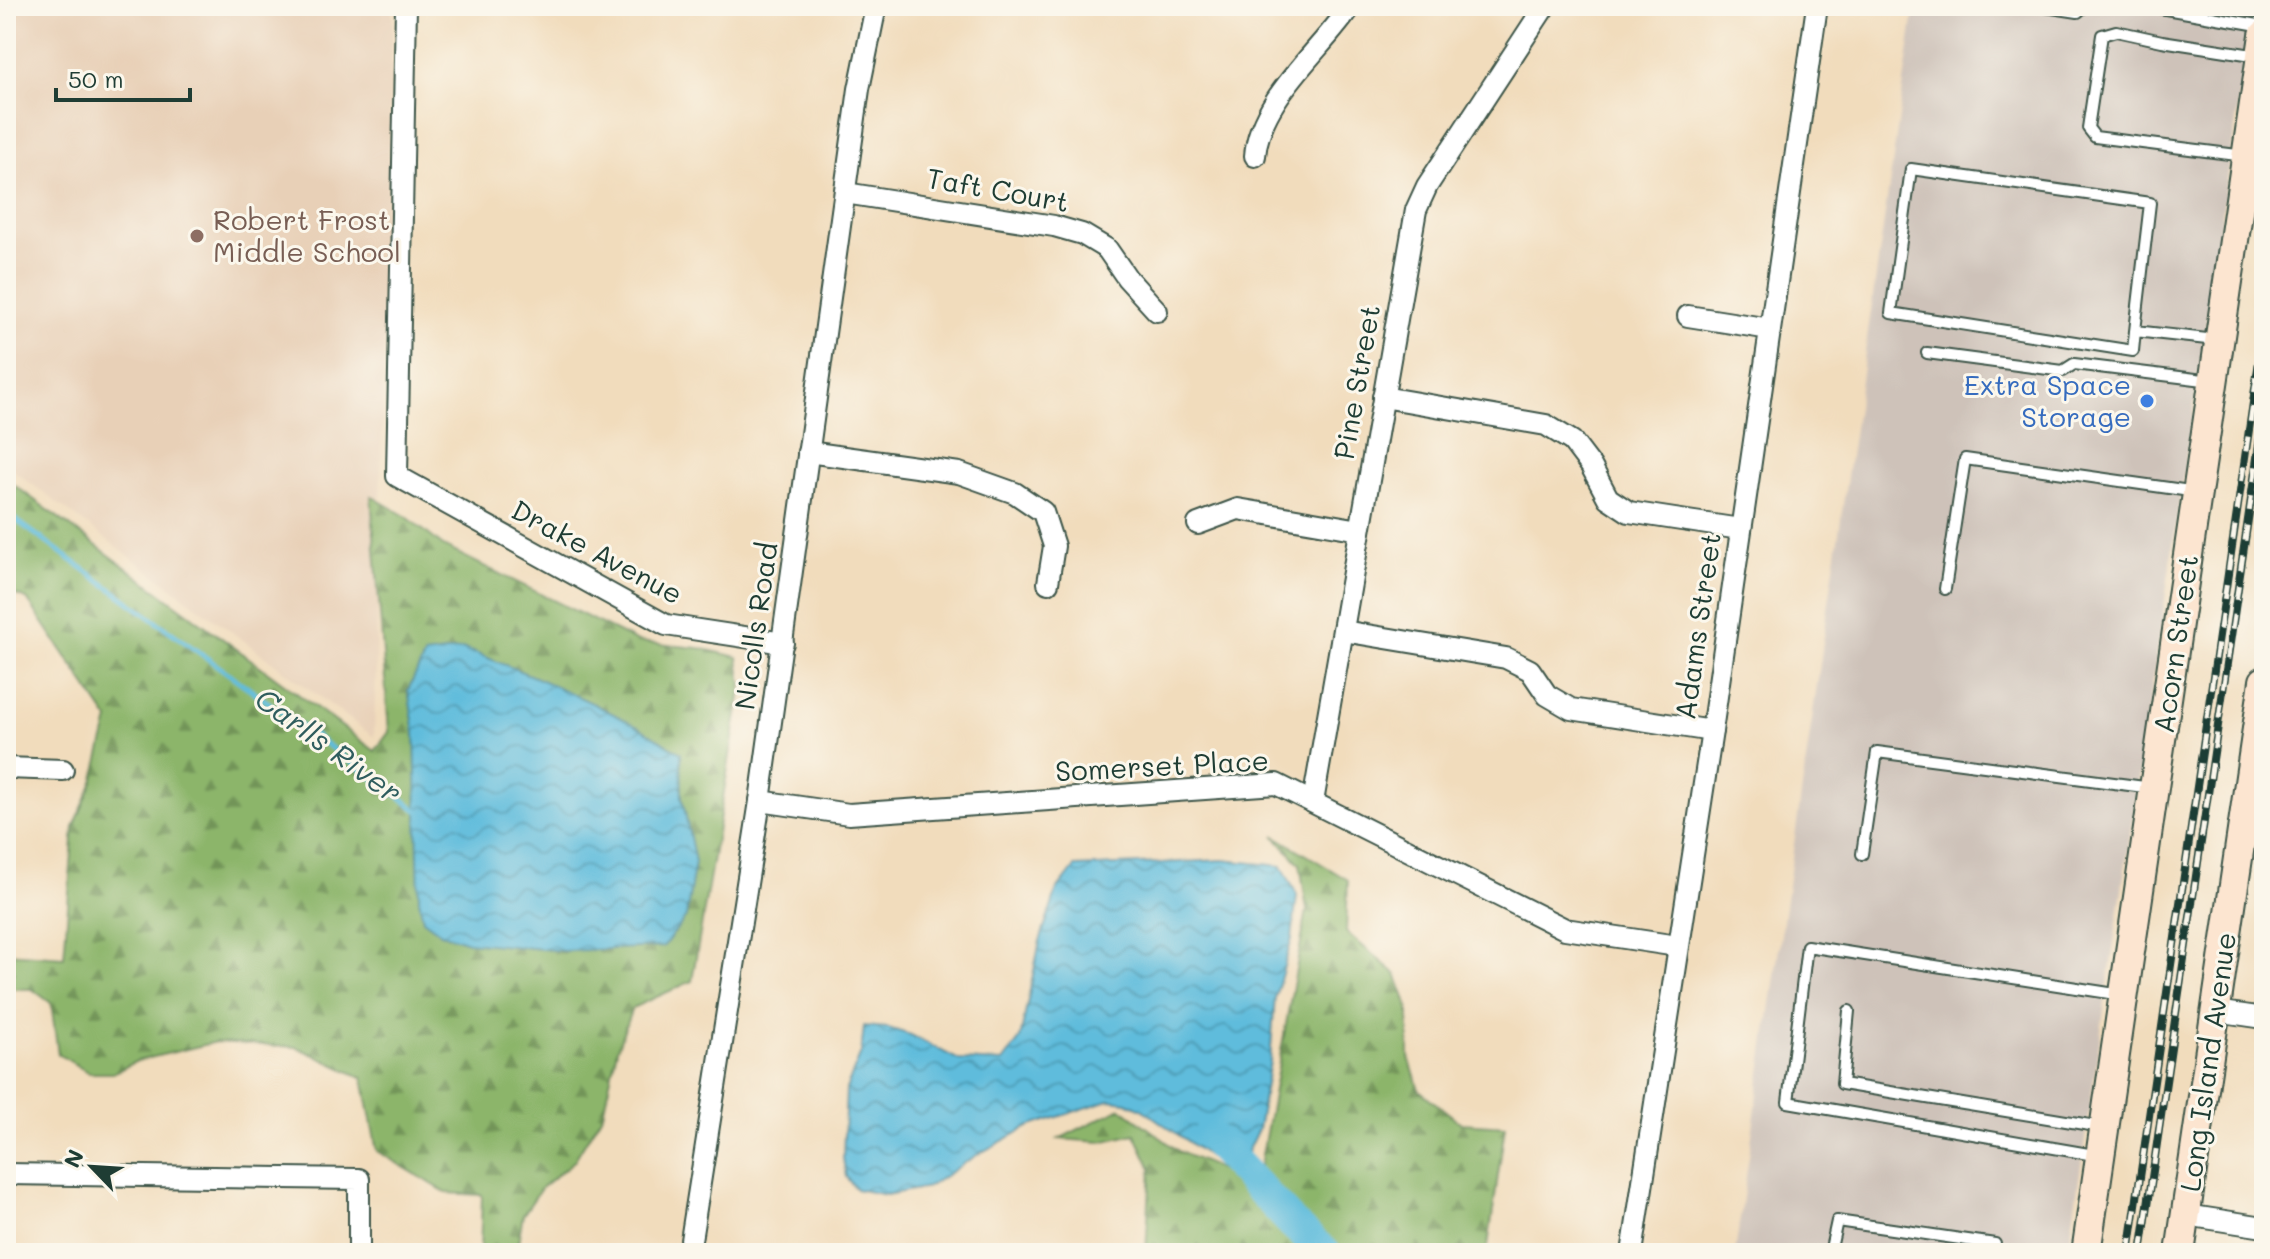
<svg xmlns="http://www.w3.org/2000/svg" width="2270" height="1259" font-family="Mali,sans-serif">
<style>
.built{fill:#e8d0b7}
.industrial{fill:#cec2b9}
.forest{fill:url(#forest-firs);stroke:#567950;stroke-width:2}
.water{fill:url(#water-waves);stroke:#3e7c88;stroke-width:2}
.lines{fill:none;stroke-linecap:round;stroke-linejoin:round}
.stream{stroke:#5ebcdc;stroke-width:5}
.river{stroke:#5ebcdc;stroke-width:32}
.lane-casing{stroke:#3e5548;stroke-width:14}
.street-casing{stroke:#3e5548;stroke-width:24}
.secondary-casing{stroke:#3e5548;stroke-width:32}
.lane{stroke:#fff;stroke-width:10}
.street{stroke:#fff;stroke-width:20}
.secondary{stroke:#fce5d0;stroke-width:28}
.rail-casing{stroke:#1f3d34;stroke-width:8}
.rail{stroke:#fbf7ec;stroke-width:5;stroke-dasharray:15;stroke-linecap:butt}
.education-dot{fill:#8d6e63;stroke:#fbf7ec;stroke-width:3}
.shop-dot{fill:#3f7fe0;stroke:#fbf7ec;stroke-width:3}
.labels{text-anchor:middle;stroke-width:6;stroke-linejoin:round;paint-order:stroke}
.street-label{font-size:28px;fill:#1f3d34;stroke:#fbf7ec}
.education-label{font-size:28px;fill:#785e54;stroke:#fbf7ec;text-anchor:start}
.shop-label{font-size:28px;fill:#366cbe;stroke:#fbf7ec;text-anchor:end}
.water-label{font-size:30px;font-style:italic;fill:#2f5d5e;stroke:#fbf7ec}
</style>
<defs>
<pattern id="forest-firs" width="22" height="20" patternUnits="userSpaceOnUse" patternTransform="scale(2)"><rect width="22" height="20" fill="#8cb56b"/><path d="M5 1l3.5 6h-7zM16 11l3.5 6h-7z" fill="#729459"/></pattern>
<pattern id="water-waves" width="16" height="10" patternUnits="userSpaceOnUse" patternTransform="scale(2)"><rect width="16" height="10" fill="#5ebcdc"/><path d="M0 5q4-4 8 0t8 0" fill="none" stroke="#4d9ab3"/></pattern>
</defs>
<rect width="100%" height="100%" fill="#fbf7ec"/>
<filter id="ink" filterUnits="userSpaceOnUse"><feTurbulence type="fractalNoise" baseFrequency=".0125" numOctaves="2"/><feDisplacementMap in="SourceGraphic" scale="16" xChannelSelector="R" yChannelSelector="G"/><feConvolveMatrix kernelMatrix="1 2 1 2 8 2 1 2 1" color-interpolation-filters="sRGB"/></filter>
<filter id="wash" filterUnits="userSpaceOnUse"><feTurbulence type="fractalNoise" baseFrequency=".006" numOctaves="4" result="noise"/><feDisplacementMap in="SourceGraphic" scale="32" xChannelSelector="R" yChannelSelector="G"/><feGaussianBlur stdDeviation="1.8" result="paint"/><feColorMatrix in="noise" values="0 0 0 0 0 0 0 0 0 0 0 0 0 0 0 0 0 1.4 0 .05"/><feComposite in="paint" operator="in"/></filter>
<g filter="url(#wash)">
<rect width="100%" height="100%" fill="#f1dcbc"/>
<path class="built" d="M 6,6 L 393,6 L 374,737 L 6,465 Z"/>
<path class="industrial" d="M 1915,6 L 2253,6 L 2068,1253 L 1735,1253 Z"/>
<g class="forest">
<path d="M 6,479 L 375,751 L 389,732 L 371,496 L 407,517 L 443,546 L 638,642 L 699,648 L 738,657 L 742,685 L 692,981 L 632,1008 L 617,1049 L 603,1113 L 574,1161 L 542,1187 L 523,1215 L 516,1253 L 480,1253 L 482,1195 L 447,1193 L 377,1151 L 363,1078 L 297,1047 L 216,1042 L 137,1061 L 113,1073 L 89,1073 L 58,1054 L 51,1003 L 32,989 L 6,989 L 6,953 L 64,957 L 74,827 L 94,779 L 109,720 L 27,599 L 6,591 Z"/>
<path d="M 1274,835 L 1348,880 L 1346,932 L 1396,974 L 1409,1009 L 1409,1057 L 1419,1090 L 1461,1123 L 1505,1126 L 1487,1253 L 1146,1253 L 1151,1168 L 1135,1134 L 1101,1142 L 1059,1139 L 1121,1108 L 1180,1152 L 1238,1177 L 1249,1190 L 1259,1171 L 1307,910 L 1300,864 Z"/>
</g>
<g class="water">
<path d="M 464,649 C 534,675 619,712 681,753 L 682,797 L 695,862 L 686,917 L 663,947 L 563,951 L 468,942 L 441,933 L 423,920 L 419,900 L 415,733 L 408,690 L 425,655 Z"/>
<path d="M 1223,860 L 1282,866 L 1297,895 L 1292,939 L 1275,997 L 1270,1061 L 1258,1129 L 1240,1167 L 1218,1163 L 1142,1109 L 1127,1102 L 1109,1100 L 1028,1127 L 980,1153 L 928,1187 L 886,1195 L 856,1189 L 846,1177 L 843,1158 L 846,1089 L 861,1053 L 864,1026 L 888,1028 L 911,1035 L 959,1060 L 1003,1062 L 1020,1039 L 1040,941 L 1057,890 L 1075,867 Z"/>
</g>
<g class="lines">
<path class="stream" d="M 6,513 L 420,812"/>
<path class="river" d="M 1209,1135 L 1293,1224 L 1325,1253"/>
</g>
</g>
<g filter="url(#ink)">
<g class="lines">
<g class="lane-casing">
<g id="lane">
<path d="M 2039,6 L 2078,12 L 2085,6"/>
<path d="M 2148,6 L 2264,26"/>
<path d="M 2245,156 L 2095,137 L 2088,128 L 2102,35 L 2116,31 L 2162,41 L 2259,56"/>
<path d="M 2135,331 L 2150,203 L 1911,169 L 1891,313 L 2133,351 L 2135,331 L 2216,340"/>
<path d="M 1927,353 L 2063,371 L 2074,364 L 2212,381"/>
<path d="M 1945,589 L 1965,459 L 2197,492"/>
<path d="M 1862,854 L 1877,752 L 2152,788"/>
<path d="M 1849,1011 L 1842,1084 L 2102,1127"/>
<path d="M 2100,1156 L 1788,1102 L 1807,946 L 2122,995"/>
<path d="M 1830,1253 L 1837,1221 L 1995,1244 L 1994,1253"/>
</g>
</g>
<g class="street-casing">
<g id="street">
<path d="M 406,6 L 397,476 L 666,625 L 783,643"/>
<path d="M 1255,156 C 1259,99 1320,52 1351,6"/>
<path d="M 845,193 L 1054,226 L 1082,234 L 1107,249 L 1127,278 L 1157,311"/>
<path d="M 1688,316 L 1770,329"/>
<path d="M 1383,397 L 1546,425 L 1572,441 L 1591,466 L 1608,498 L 1629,512 L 1740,529"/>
<path d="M 808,452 L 959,473 L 1015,493 L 1043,512 L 1054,546 L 1048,583"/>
<path d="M 1198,524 L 1238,509 L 1360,530"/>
<path d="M 1343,631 L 1506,658 L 1530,670 L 1547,695 L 1571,709 L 1712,731"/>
<path d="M 6,768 L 63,770"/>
<path d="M 760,801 L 849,814 L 1276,784 L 1565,929 L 1677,946"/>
<path d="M 1313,802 L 1416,210 L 1427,186 L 1545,6"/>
<path d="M 2216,1011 L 2264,1018"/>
<path d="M 6,1174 L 359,1179 L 359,1253"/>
<path d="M 2186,1215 L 2264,1227"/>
<path d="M 689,1253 L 760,801 L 859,89 L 876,6"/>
<path d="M 1632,1253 L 1712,731 L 1817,6"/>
</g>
</g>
<g class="secondary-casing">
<g id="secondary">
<path d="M 2086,1253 L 2264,35"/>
<path d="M 2180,1253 L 2264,681"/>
</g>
</g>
<use href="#lane" class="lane"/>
<use href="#street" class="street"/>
<use href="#secondary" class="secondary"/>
<g class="rail-casing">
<g id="rail">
<path d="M 2129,1253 L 2264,327"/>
<path d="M 2141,1253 L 2264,410"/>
</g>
</g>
<use href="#rail" class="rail"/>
</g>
</g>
<circle class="education-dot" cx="197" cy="236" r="8"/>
<circle class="shop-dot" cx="2147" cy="401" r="8"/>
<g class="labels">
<g class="street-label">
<text transform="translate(998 190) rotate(10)" y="10">Taft Court</text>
<text transform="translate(1357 382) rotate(-80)" y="10">Pine Street</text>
<text transform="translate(597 552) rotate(28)" y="10">Drake Avenue</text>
<text transform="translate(756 626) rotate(-82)" y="10">Nicolls Road</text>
<text transform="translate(1698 626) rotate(-82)" y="10">Adams Street</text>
<text transform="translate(2176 644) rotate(-82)" y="10">Acorn Street</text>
<text transform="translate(1162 766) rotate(-3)" y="10">Somerset Place</text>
<text transform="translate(2208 1062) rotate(-82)" y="10">Long Island Avenue</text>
</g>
<g class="education-label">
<text x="213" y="230">Robert Frost<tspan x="213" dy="32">Middle School</tspan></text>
</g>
<g class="shop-label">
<text x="2131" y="395">Extra Space<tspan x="2131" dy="32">Storage</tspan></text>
</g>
<g class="water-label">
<text transform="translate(328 746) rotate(36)" y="10">Carlls River</text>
</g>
</g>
<rect width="2270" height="1259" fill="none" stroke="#fbf7ec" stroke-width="32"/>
<g transform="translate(92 1167) rotate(295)" stroke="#fbf7ec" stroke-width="6" paint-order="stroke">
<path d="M0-6L14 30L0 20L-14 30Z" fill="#1f3d34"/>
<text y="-12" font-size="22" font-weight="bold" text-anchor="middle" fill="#1f3d34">N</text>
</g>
<path d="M56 88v12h134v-12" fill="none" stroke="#1f3d34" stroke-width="4"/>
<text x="68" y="88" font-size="24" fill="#1f3d34" stroke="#fbf7ec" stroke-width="6" paint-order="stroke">50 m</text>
</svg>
